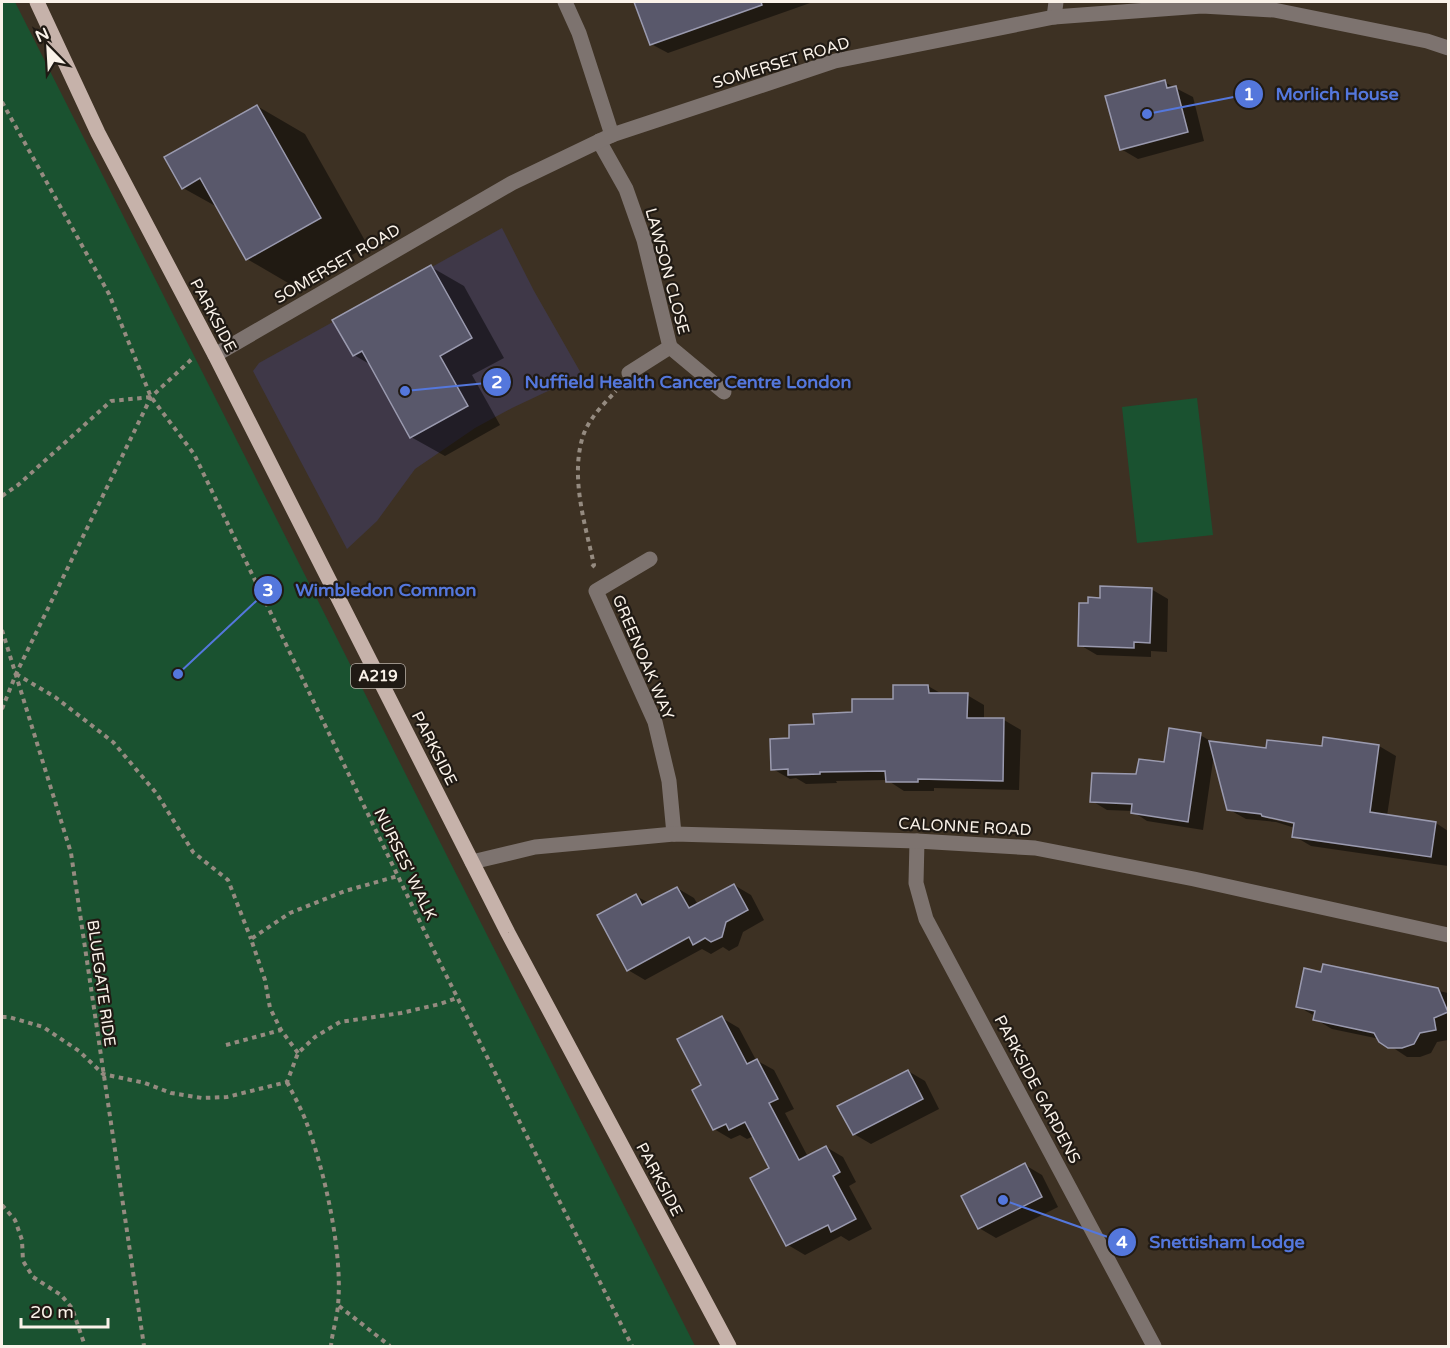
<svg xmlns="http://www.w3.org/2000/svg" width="1450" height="1348" font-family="'Varela Round',sans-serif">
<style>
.medical{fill:#3f3848}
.green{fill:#1a5230}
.shadow{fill:#0007;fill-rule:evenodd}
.building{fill:#59586b;stroke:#9a9aaf;stroke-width:1.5}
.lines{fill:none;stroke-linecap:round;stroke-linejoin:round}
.path{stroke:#958b80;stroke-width:4;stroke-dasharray:4.5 4.5;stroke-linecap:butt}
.minor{stroke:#7d736f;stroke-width:15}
.tertiary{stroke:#7d736f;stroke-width:15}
.primary{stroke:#c6b2aa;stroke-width:15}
.labels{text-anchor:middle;stroke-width:4.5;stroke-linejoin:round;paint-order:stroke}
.shield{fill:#201a14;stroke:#b9b1a9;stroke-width:1.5}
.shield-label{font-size:15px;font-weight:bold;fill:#faf2e9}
.street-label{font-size:16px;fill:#faf2e9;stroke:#201a14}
.leader{fill:none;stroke:#5477dc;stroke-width:2}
.callout-dot{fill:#5477dc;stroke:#201a14;stroke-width:2}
.mark-label{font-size:18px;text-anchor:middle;font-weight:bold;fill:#fff}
.callout-label{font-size:18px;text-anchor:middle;font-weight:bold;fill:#5477dc;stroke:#201a14;stroke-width:4.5;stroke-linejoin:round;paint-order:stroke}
</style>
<rect width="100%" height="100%" fill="#3d3123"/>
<path class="medical" d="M 502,228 L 534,291 L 582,375 L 512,408 L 475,428 L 415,469 L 377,521 L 347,549 L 253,371 L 259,363 Z"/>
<g class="green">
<path d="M 2,2 L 15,2 L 695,1346 L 2,1346 Z"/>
<path d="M 1197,398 L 1213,535 L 1137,543 L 1122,407 Z"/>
</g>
<g class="shadow">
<path d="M 636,2 L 813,2 L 668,53 L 651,44 Z"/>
<path d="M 1164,82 L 1193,97 L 1204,141 L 1138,159 L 1121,149 Z"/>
<path d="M 257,106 L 305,134 L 368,246 L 295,287 L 247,259 L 219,208 L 183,188 Z"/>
<path d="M 431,267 L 464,286 L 504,358 L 472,375 L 500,425 L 445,456 L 411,437 L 371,365 L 354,355 Z"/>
<path d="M 1151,589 L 1168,599 L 1167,652 L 1151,651 L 1151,657 L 1097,655 L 1080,645 L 1089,604 L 1101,599 Z"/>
<path d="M 928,686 L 942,694 L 967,695 L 984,705 L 984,719 L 1004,720 L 1021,730 L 1019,790 L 934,788 L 934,791 L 904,791 L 887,780 L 836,781 L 837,783 L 806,784 L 796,778 L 790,779 L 773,769 L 791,740 L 816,725 L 894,701 Z"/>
<path d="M 1200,735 L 1214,743 L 1267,749 L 1323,748 L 1324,739 L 1379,746 L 1396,756 L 1387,816 L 1436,823 L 1448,831 L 1448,866 L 1311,846 L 1294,836 L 1295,828 L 1276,822 L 1246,819 L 1228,809 L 1214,754 L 1203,830 L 1147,821 L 1132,811 L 1107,810 L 1092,801 L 1138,776 L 1165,764 ZM 1262,814 L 1302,823 L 1301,826 L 1266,818 Z"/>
<path d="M 734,885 L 751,895 L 764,920 L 743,932 L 738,946 L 729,951 L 723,947 L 711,954 L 702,949 L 645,980 L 628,970 L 636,896 L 649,903 L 677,888 L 694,898 L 698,905 Z"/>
<path d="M 1324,965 L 1448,993 L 1448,1040 L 1437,1042 L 1431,1053 L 1420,1057 L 1407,1057 L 1380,1039 L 1332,1029 L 1315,1019 L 1315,1016 L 1297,1006 L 1322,974 Z"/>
<path d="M 722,1018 L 739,1028 L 756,1060 L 774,1070 L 794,1109 L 785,1113 L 808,1157 L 826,1147 L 843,1157 L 856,1182 L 849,1186 L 872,1229 L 849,1241 L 841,1236 L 805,1255 L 788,1245 L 752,1179 L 771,1169 L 754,1136 L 747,1139 L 740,1135 L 731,1139 L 714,1129 L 703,1086 Z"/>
<path d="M 908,1071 L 925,1081 L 939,1109 L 871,1144 L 854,1134 Z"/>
<path d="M 1025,1165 L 1042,1175 L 1058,1207 L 996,1238 L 979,1228 Z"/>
</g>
<g class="building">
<path d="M 634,2 L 761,2 L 762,5 L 650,45 Z"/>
<path d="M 1165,80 L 1167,88 L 1176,86 L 1188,132 L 1120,150 L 1105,96 Z"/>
<path d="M 257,105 L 321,218 L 246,260 L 200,178 L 182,189 L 164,157 Z"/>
<path d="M 431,265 L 472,338 L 440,356 L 468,406 L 410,438 L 362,351 L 353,356 L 332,320 Z"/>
<path d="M 1100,586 L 1152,588 L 1150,643 L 1134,642 L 1134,648 L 1078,646 L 1079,603 L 1088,603 L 1088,597 L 1100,598 Z"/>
<path d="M 893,685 L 928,685 L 929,693 L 968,693 L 967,718 L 1004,718 L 1003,781 L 918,779 L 918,782 L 886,782 L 885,771 L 820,772 L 820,774 L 788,775 L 788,769 L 771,770 L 770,739 L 789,738 L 789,725 L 814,724 L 813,714 L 852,712 L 852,699 L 893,699 Z"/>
<path d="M 1169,728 L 1201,733 L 1188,822 L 1131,813 L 1132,804 L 1090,802 L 1092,773 L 1136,774 L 1139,759 L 1164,762 Z"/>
<path d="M 1323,737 L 1379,745 L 1370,812 L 1436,822 L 1431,857 L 1292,837 L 1294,823 L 1262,816 L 1261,814 L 1227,810 L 1209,741 L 1266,748 L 1267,740 L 1322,746 Z"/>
<path d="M 734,884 L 748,910 L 726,922 L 722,937 L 711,942 L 705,938 L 693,945 L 689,937 L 627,971 L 597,915 L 636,894 L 642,905 L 677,887 L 689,908 Z"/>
<path d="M 1323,964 L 1438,988 L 1448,1012 L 1434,1018 L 1436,1030 L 1420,1033 L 1414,1044 L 1402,1048 L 1388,1048 L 1379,1042 L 1374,1033 L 1313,1020 L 1315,1011 L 1296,1007 L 1304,968 L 1321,972 Z"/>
<path d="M 722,1016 L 747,1064 L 757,1059 L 778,1099 L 769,1103 L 799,1160 L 826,1146 L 840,1172 L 833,1176 L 856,1219 L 831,1232 L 828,1225 L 786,1246 L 750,1178 L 769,1168 L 745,1122 L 729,1130 L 726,1124 L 713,1130 L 692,1090 L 701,1085 L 677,1039 Z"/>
<path d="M 908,1070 L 923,1099 L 853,1135 L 837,1106 Z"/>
<path d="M 1025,1163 L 1042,1197 L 978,1229 L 961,1196 Z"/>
</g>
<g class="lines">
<g class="path">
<path d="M 2,102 L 109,294 L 151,397 L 194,454 L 437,957 L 632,1346"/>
<path d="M 2,496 L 18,485 L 111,401 L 151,397"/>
<path d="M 592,567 L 594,565 C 585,524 570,477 583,436 C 589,418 604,404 616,391"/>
<path d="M 2,630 L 71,853 L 144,1346"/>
<path d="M 16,674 L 55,697 L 113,742 L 157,794 L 193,852 L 228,880 L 251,939"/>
<path d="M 2,709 L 16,674 L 151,397 L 193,358"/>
<path d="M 2,1017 L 9,1017 L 43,1027 L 79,1051 L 103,1074 L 145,1083 L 171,1093 L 202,1098 L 227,1097 L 287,1082 L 298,1053 L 315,1037 L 340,1022 L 401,1013 L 440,1004 L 457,998"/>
<path d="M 226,1045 L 281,1030"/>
<path d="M 298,1053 L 281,1030 L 270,1008 L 265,980 L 251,939 L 290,913 L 345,891 L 398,876"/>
<path d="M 287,1082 C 294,1096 302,1110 307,1124 C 325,1173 343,1253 338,1305 C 337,1319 332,1333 331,1346"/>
<path d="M 2,1205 L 15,1220 L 22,1240 L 23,1261 L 33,1277 L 61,1295 L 72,1308 L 85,1346"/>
<path d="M 339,1306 L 390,1346"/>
</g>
<g class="minor">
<path d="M 565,2 L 579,33 L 612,135"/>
<path d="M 1054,17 L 1056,2"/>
<path d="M 599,141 L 626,189 L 644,240 L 670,347 L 629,373"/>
<path d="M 670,347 L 724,392"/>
<path d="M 215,355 L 512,183 L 612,135 L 835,61 L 1054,17 L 1202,6 L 1274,10 L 1427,41 L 1448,48"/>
<path d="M 650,559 L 596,591 L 655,722 L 669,781 L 674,834"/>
<path d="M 917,841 L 916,883 L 926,919 L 1154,1346"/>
</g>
<path class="tertiary" d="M 472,862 L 535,847 L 674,834 L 917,841 L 1035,848 L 1194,879 L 1448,935"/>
<path class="primary" d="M 37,2 L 98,133 L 215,355 L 508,933 L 729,1346"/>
</g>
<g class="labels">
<rect class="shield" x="351" y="664" width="54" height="24" rx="4.5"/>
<g class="shield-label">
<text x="378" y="681">A219</text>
</g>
<g class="street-label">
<text transform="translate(781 62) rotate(-17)" y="6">SOMERSET ROAD</text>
<text transform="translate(337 263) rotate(-30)" y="6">SOMERSET ROAD</text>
<text transform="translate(668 271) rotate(75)" y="6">LAWSON CLOSE</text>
<text transform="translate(214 315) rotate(62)" y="6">PARKSIDE</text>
<text transform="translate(644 657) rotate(67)" y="6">GREENOAK WAY</text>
<text transform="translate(435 748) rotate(63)" y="6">PARKSIDE</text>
<text transform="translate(965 826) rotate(3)" y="6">CALONNE ROAD</text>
<text transform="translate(406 864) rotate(64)" y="6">NURSES' WALK</text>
<text transform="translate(102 983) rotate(82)" y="6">BLUEGATE RIDE</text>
<text transform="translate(1038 1089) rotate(62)" y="6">PARKSIDE GARDENS</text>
<text transform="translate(660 1179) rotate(62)" y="6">PARKSIDE</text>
</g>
</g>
<path class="leader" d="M1147 114L1249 94M405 391L497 382M178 674L268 590M1003 1200L1122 1242"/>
<g class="callout-dot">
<circle cx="1147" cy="114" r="6"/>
<circle cx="405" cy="391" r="6"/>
<circle cx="178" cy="674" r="6"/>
<circle cx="1003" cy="1200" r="6"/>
<circle cx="1249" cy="94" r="15"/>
<circle cx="497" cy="382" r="15"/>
<circle cx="268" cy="590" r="15"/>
<circle cx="1122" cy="1242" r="15"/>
</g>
<g class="mark-label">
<text x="1249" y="100">1</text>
<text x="497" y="388">2</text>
<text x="268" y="596">3</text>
<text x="1122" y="1248">4</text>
</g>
<g class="callout-label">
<text x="1337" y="100">Morlich House</text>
<text x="688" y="388">Nuffield Health Cancer Centre London</text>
<text x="386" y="596">Wimbledon Common</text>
<text x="1227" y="1248">Snettisham Lodge</text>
</g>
<rect width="1450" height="1348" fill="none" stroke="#faf2e9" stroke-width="6"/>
<g transform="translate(48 48) rotate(336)" stroke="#201a14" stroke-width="4.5" paint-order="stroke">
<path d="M0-4.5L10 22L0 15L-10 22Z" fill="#faf2e9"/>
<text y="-9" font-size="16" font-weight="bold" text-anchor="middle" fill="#faf2e9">N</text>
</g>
<path d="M21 1318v9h87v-9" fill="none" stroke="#faf2e9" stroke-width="3"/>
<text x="30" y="1318" font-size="18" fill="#faf2e9" stroke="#201a14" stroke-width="4.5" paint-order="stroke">20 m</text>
</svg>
